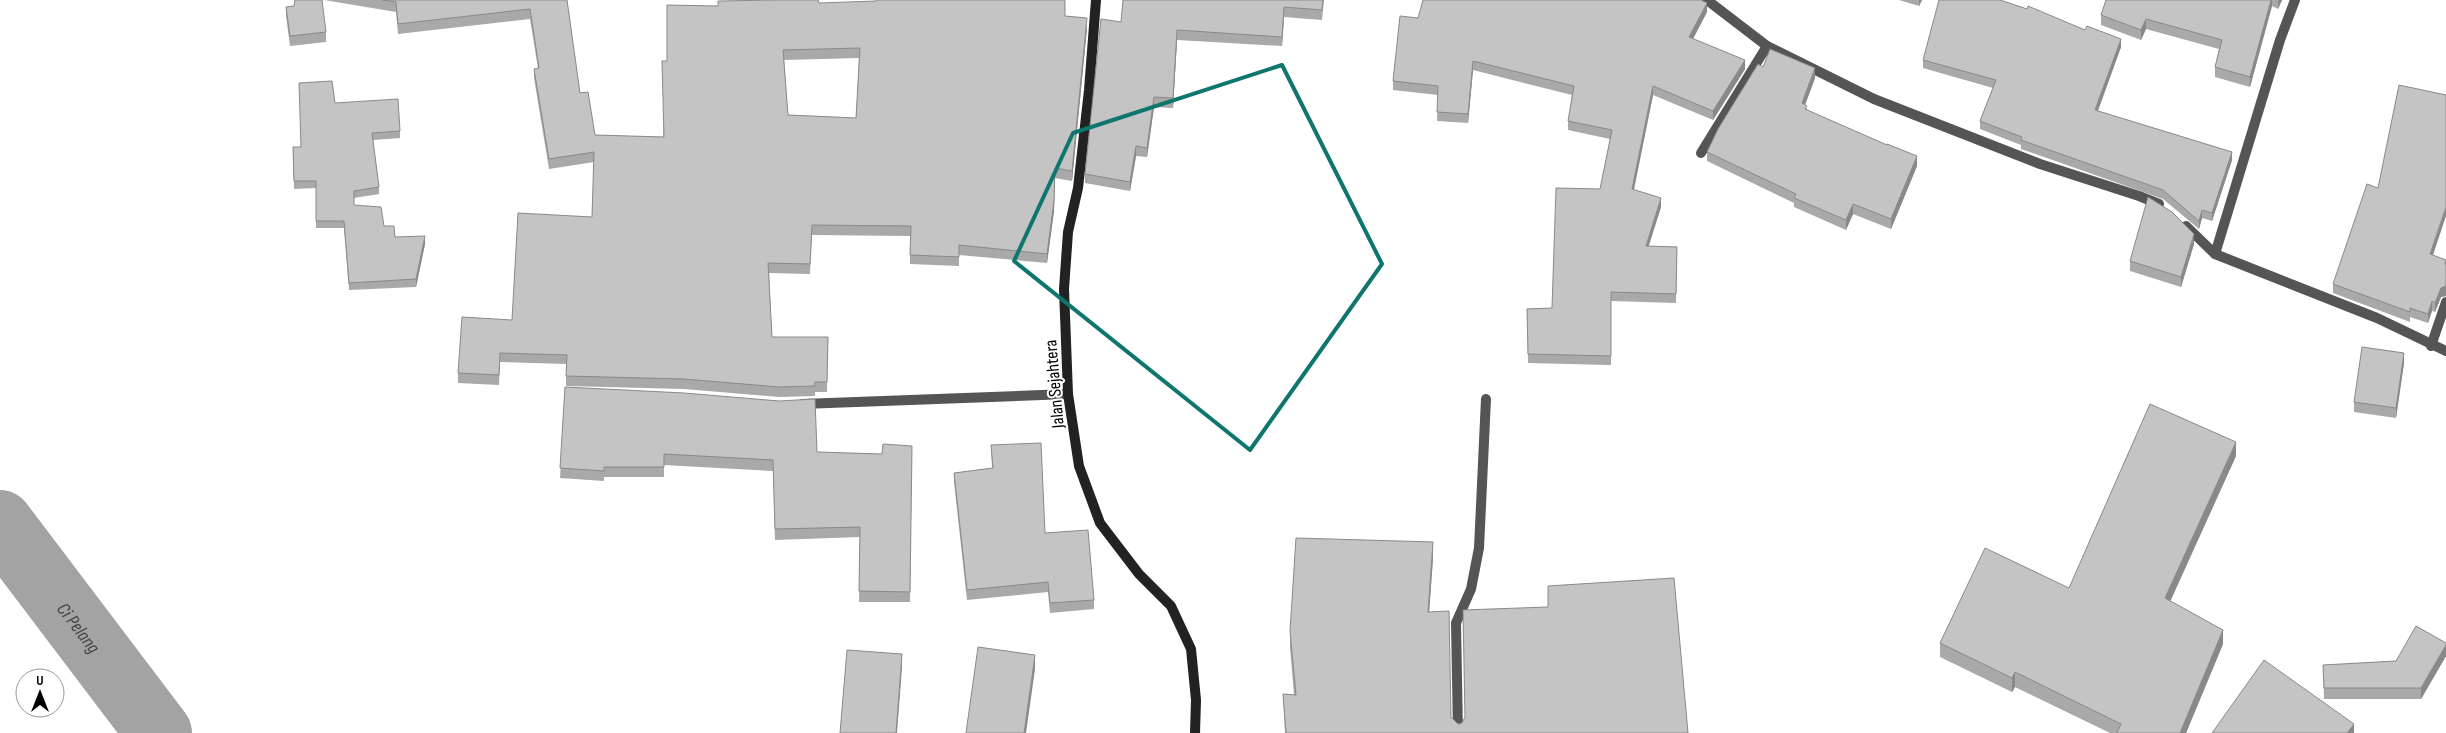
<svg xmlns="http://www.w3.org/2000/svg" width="2446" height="733" font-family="'Sofia Sans Condensed',sans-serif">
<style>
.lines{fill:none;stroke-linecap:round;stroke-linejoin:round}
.river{stroke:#a3a3a3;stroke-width:66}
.lane{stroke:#555;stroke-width:10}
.street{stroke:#555;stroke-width:10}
.secondary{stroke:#222;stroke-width:10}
.wall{fill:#a9a9a9;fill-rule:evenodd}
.shaded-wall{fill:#898989}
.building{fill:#c4c4c4;stroke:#898989;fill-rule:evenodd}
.marked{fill:none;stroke:#0f766e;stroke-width:4;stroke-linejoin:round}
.labels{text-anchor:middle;stroke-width:4;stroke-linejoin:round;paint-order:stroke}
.street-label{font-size:18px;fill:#000;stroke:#fff}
.water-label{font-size:19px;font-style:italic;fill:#444;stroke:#fff}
</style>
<rect width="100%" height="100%" fill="#fff"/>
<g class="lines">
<path class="river" id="s1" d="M 0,523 L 159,733"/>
<path class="lane" d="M 1458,733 L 1456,623 L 1471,589 L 1479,548 L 1486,399"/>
<g class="street">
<path d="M 1707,0 L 1767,46 L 1874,99 L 2040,164 L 2139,196 L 2159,204"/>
<path d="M 1701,153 L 1767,46"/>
<path d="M 2186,226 L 2215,254 L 2377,318 L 2446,351"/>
<path d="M 2215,254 L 2280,40 L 2295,0"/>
<path d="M 2431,346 L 2446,302"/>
<path d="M 802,404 L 1068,394"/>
</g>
<path class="secondary" d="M 1096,0 L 1089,90 L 1078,188 L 1068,232 L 1064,289 L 1068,394 L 1079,466 L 1100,523 L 1139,574 L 1171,606 L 1191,649 L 1196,700 L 1195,733"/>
</g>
<g class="wall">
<path d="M 324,0 L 567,0 L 580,93 L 595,135 L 663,137 L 667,61 L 718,6 L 819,3 L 1065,16 L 1087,28 L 1072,181 L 1055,178 L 1054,211 L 1047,263 L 959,255 L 959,266 L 910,264 L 910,236 L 812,235 L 810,274 L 769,273 L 772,337 L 828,337 L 827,392 L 815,392 L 815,396 L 779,397 L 684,389 L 566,386 L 566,364 L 500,362 L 499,385 L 458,383 L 458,373 L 512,320 L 592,217 L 594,162 L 549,169 L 534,78 L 534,69 L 538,68 L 530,19 L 398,34 L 396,12 ZM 859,58 L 856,118 L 788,115 L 784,60 Z"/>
<path d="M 1324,0 L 1322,20 L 1284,17 L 1282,46 L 1177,40 L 1173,108 L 1154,107 L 1147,157 L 1136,156 L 1130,191 L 1085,183 L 1085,174 L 1121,22 Z"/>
<path d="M 1899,0 L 1922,0 L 1919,6 Z"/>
<path d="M 2106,0 L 2282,0 L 2278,9 L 2272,6 L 2250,87 L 2215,77 L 2215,67 L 2219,49 L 2146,29 L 2141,40 L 2101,25 L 2101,15 Z"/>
<path d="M 294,6 L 326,32 L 326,42 L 290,46 L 286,16 L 286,7 Z"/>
<path d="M 1707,12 L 1693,39 L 1745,69 L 1713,120 L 1653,95 L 1634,190 L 1661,207 L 1648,246 L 1677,247 L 1676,303 L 1611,301 L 1611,365 L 1528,363 L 1527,309 L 1552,308 L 1600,189 L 1610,139 L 1568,130 L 1568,121 L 1572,95 L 1473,70 L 1468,123 L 1437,121 L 1438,95 L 1393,90 L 1393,81 L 1418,18 Z"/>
<path d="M 2085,30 L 2121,47 L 2098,111 L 2232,160 L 2212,221 L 2202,218 L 2199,229 L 2163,199 L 2021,149 L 2021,145 L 1980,129 L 1980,121 L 1993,88 L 1923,68 L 1923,60 Z"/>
<path d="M 1763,67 L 1815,78 L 1805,105 L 1807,110 L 1917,166 L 1891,229 L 1853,214 L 1846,230 L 1794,207 L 1794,203 L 1707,161 L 1707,152 Z"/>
<path d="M 335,103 L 400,131 L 400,138 L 373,140 L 379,187 L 379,194 L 354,198 L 354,205 L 384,226 L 395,237 L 425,244 L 416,287 L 349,290 L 344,228 L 316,228 L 316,188 L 294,189 L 293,147 L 300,147 Z"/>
<path d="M 2194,244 L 2181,287 L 2130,271 L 2130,261 Z"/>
<path d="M 2433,255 L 2446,260 L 2446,296 L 2441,297 L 2435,312 L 2432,311 L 2428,323 L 2410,317 L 2410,322 L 2333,293 L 2333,284 Z"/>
<path d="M 2404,363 L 2396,418 L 2354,412 L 2354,402 Z"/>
<path d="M 565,387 L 817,452 L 882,454 L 912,446 L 910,602 L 859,602 L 860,537 L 775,540 L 773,471 L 664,465 L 664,477 L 604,477 L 604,481 L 560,478 Z"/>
<path d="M 991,445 L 1045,533 L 1094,600 L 1094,609 L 1050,613 L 1048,592 L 967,600 L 954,482 L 954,473 L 992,468 Z"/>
<path d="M 2236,456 L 2170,601 L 2223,644 L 2186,733 L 2110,733 L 2015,687 L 2012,692 L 1940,657 L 1940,643 L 2069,588 Z"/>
<path d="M 1433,558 L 1429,612 L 1451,717 L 1458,724 L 1688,733 L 1285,733 L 1283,694 L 1294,695 L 1290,647 L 1290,631 Z"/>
<path d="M 2446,643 L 2446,656 L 2421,699 L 2324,699 L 2323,665 L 2396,661 Z"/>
</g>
<g class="shaded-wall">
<path d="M 1919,0 L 1922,0 L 1919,6 Z"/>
<path d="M 2271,0 L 2272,0 L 2272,6 L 2250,87 L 2250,77 Z"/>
<path d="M 2278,0 L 2282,0 L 2278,9 Z"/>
<path d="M 1707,3 L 1707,12 L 1689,46 L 1689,37 Z"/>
<path d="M 1284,7 L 1284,17 L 1282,46 L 1282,37 Z"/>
<path d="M 1087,18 L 1087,28 L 1072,181 L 1072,171 Z"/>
<path d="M 2146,19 L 2146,29 L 2141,40 L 2141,30 Z"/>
<path d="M 1177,30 L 1177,40 L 1173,108 L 1173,98 Z"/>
<path d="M 2121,39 L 2121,47 L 2095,118 L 2095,110 Z"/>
<path d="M 1745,60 L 1745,69 L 1713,120 L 1713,111 Z"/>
<path d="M 1473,61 L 1473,70 L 1468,123 L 1468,114 Z"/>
<path d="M 1815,68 L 1815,78 L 1802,113 L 1802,103 Z"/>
<path d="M 1653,86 L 1653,95 L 1632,198 L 1632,189 Z"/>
<path d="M 1154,97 L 1154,107 L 1147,157 L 1147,148 Z"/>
<path d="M 1136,146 L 1136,156 L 1130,191 L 1130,182 Z"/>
<path d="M 2232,152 L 2232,160 L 2212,221 L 2212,213 Z"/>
<path d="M 1917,156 L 1917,166 L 1891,229 L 1891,219 Z"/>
<path d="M 1055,168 L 1054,211 L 1047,263 L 1047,254 Z"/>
<path d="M 1661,198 L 1661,207 L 1646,255 L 1646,246 Z"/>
<path d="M 1853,204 L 1853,214 L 1846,230 L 1846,220 Z"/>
<path d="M 2446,207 L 2446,216 L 2430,264 L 2430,254 Z"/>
<path d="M 2202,210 L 2202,218 L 2199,229 L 2199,221 Z"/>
<path d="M 2194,234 L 2194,244 L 2181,287 L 2181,277 Z"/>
<path d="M 425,236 L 425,244 L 416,287 L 416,279 Z"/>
<path d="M 2446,286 L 2446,296 L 2441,297 L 2435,312 L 2435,303 L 2441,288 Z"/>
<path d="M 2432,301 L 2432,311 L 2428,323 L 2428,314 Z"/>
<path d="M 2404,353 L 2404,363 L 2396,418 L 2396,408 Z"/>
<path d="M 2236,442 L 2236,456 L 2165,613 L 2165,598 Z"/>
<path d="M 1433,542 L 1433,558 L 1428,628 L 1428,612 Z"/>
<path d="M 2223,630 L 2223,644 L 2186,733 L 2180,733 Z"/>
<path d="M 2446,645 L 2446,656 L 2421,699 L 2421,688 Z"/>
<path d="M 902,654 L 902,668 L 897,733 L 896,733 Z"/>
<path d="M 1035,655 L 1035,669 L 1026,733 L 1024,733 Z"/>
<path d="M 2015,672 L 2015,687 L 2012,692 L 2012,678 Z"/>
<path d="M 2354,724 L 2354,733 L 2347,733 Z"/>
</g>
<g class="building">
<path d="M 295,0 L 322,0 L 326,32 L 290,36 L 286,7 L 294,6 Z"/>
<path d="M 382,0 L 567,0 L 580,93 L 588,92 L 595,135 L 664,137 L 662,61 L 667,61 L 667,5 L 718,6 L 718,1 L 774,0 L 818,0 L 819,3 L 876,1 L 876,0 L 1065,0 L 1065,16 L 1087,18 L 1072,171 L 1055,168 L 1054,201 L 1047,254 L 959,245 L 959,257 L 910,255 L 911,226 L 812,225 L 810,264 L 768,263 L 772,337 L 828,337 L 827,382 L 815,382 L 815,386 L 779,387 L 684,379 L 566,376 L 567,355 L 500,353 L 499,375 L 458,373 L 462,317 L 512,320 L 518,213 L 592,217 L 594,152 L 549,159 L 534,69 L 539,68 L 530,9 L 398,24 L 396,2 ZM 860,48 L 856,118 L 788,115 L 783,50 Z"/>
<path d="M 1123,0 L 1323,0 L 1322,10 L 1284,7 L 1282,37 L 1177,30 L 1173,98 L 1154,97 L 1147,148 L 1136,146 L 1130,182 L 1085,174 L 1101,19 L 1121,22 Z"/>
<path d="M 1423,0 L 1701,0 L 1707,3 L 1689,37 L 1745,60 L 1713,111 L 1653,86 L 1632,189 L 1661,198 L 1646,246 L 1677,247 L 1676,294 L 1611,292 L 1611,356 L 1528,354 L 1527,309 L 1552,308 L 1556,188 L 1600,189 L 1612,130 L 1568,121 L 1574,86 L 1473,61 L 1468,114 L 1437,112 L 1438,86 L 1393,81 L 1400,16 L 1418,18 Z"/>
<path d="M 1939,0 L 2000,0 L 2027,9 L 2028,6 L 2085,30 L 2087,26 L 2121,39 L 2095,110 L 2232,152 L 2212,213 L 2202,210 L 2199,221 L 2163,190 L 2021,140 L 2022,137 L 1980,121 L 1996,80 L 1923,60 Z"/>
<path d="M 2106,0 L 2271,0 L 2250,77 L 2215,67 L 2222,40 L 2146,19 L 2141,30 L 2101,15 Z"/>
<path d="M 1770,49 L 1815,68 L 1802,103 L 1807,106 L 1805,109 L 1887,145 L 1887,144 L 1917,156 L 1891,219 L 1853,204 L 1846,220 L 1794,198 L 1796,194 L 1707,152 L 1718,129 L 1758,64 L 1763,67 Z"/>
<path d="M 332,81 L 335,103 L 398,99 L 400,131 L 372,133 L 379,187 L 354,191 L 354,205 L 381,207 L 384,226 L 394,226 L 395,237 L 425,236 L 416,279 L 349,283 L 344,221 L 316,221 L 316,181 L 294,181 L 293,147 L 301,147 L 299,83 Z"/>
<path d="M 2399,85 L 2446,95 L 2446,207 L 2430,254 L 2446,260 L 2445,264 L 2446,264 L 2446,286 L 2441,288 L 2435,303 L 2432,301 L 2428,314 L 2410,308 L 2410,312 L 2333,284 L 2367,184 L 2378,188 Z"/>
<path d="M 2148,197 L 2172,212 L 2194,234 L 2181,277 L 2130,261 Z"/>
<path d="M 2362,347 L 2404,353 L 2396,408 L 2354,402 Z"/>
<path d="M 565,387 L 684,393 L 779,401 L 815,399 L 817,452 L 882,454 L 883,444 L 912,446 L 910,592 L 859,591 L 860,527 L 775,529 L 773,460 L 664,454 L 664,467 L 604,467 L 604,471 L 560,468 Z"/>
<path d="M 2150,404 L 2236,442 L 2165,598 L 2223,630 L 2180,733 L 2117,733 L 2121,724 L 2015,672 L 2012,678 L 1940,643 L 1985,548 L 2069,588 Z"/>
<path d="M 1041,443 L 1045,533 L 1088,530 L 1094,600 L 1050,603 L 1048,582 L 967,590 L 954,473 L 993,468 L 991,445 Z"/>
<path d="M 1296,538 L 1433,542 L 1428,612 L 1449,611 L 1451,717 L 1458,724 L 1462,723 L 1465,717 L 1463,610 L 1548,607 L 1548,586 L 1674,578 L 1688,733 L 1286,733 L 1283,694 L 1296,695 L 1290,631 Z"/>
<path d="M 2416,626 L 2446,643 L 2446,645 L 2421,688 L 2324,688 L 2323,665 L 2396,661 Z"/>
<path d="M 978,647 L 1035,655 L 1024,733 L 966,733 Z"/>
<path d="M 847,650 L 902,654 L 896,733 L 840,733 Z"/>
<path d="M 2264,660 L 2354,724 L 2347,733 L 2212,733 Z"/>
</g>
<path class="marked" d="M 1282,65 L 1382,264 L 1250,450 L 1014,261 L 1073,133 Z"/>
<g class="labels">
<g class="street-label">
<text transform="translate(1054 384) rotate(-95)" y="6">Jalan Sejahtera</text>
</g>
<g class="water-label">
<text dy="7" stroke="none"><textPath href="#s1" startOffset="131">Ci Pelang</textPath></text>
</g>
</g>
<g transform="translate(40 693)"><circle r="24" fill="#ffffff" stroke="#999999"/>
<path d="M0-4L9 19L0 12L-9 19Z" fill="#000000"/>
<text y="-8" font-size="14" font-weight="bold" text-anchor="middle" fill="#000000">U</text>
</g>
</svg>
